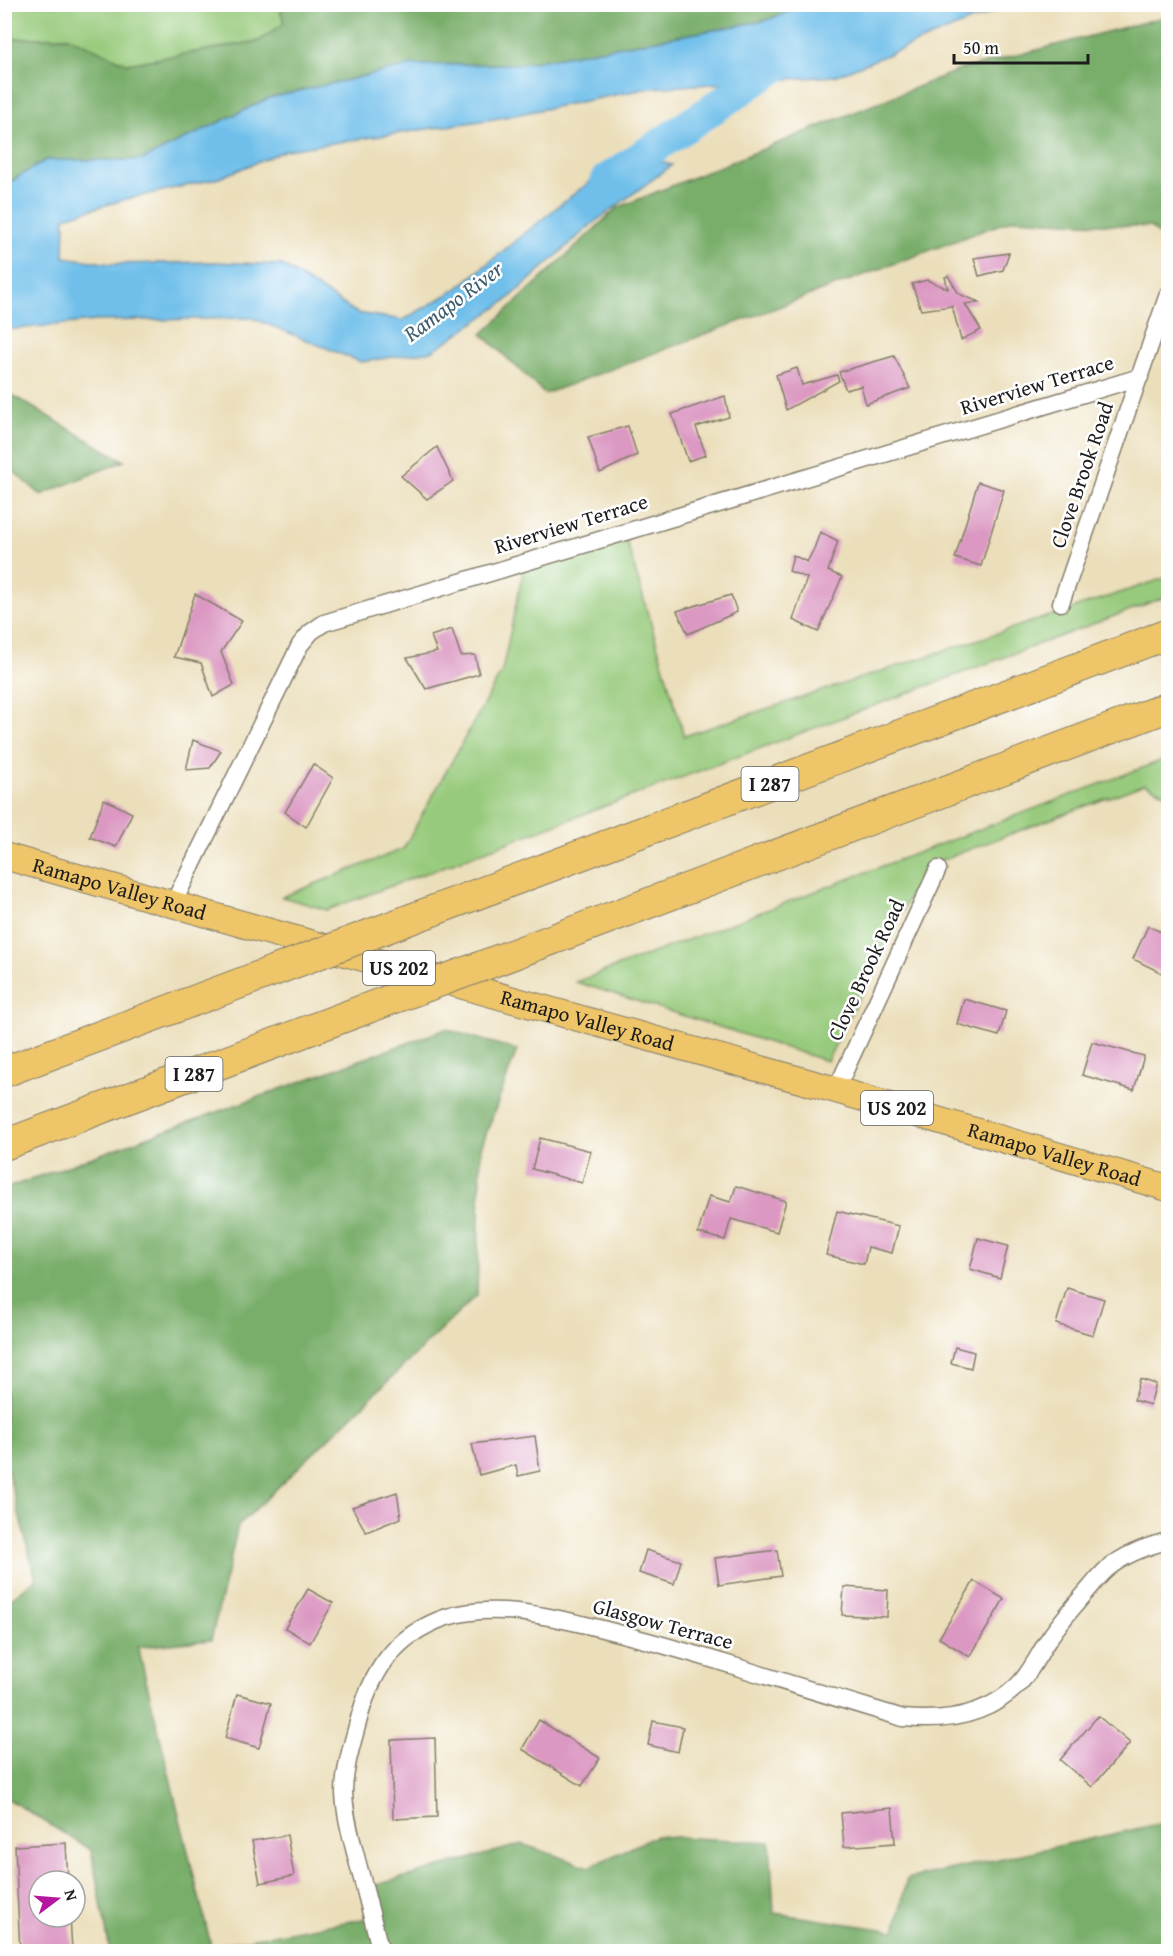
<svg xmlns="http://www.w3.org/2000/svg" width="1173" height="1956" font-family="'Gentium Book Plus',serif">
<style>
.green{fill:#97ca7b;stroke:#5a734c;stroke-width:1.5}
.forest{fill:#79ae6b;stroke:#4a6544;stroke-width:1.5}
.water{fill:#6fbfea;stroke:#466e83;stroke-width:1.5}
.lines{fill:none;stroke-linecap:round;stroke-linejoin:round}
.river{stroke:#6fbfea;stroke-width:32}
.building{fill:#db98c2}
.street-casing{stroke:#847d6b;stroke-width:19}
.primary-casing{stroke:#847d6b;stroke-width:28}
.highway-casing{stroke:#847d6b;stroke-width:32}
.street{stroke:#fff;stroke-width:16}
.primary{stroke:#eec569;stroke-width:26}
.highway{stroke:#eec569;stroke-width:30}
.highway-bridge-casing{stroke:#847d6b;stroke-width:32;stroke-linecap:butt}
.highway-bridge{stroke:#eec569;stroke-width:30}
.labels{text-anchor:middle;stroke-width:5;stroke-linejoin:round;paint-order:stroke}
.shield{fill:#fff;stroke:#606060;stroke-width:1.5}
.shield-label{font-size:20px;font-weight:bold;fill:#1c1c1c}
.street-label{font-size:21px;fill:#1c1c1c;stroke:#fff}
.water-label{font-size:22px;font-style:italic;fill:#3d5d6e;stroke:#fff}
</style>
<rect width="100%" height="100%" fill="#fff"/>
<filter id="ink" filterUnits="userSpaceOnUse"><feTurbulence type="fractalNoise" baseFrequency=".0167" numOctaves="2"/><feDisplacementMap in="SourceGraphic" scale="12" xChannelSelector="R" yChannelSelector="G"/><feConvolveMatrix kernelMatrix="1 2 1 2 8 2 1 2 1" color-interpolation-filters="sRGB"/></filter>
<filter id="wash" filterUnits="userSpaceOnUse"><feTurbulence type="fractalNoise" baseFrequency=".008" numOctaves="4" result="noise"/><feDisplacementMap in="SourceGraphic" scale="24" xChannelSelector="R" yChannelSelector="G"/><feGaussianBlur stdDeviation="1.35" result="paint"/><feColorMatrix in="noise" values="0 0 0 0 0 0 0 0 0 0 0 0 0 0 0 0 0 1.4 0 .05"/><feComposite in="paint" operator="in"/></filter>
<g filter="url(#wash)">
<rect width="100%" height="100%" fill="#ebdeba"/>
<g class="green">
<path d="M 4,5 L 279,5 L 284,23 L 259,41 L 127,64 L 68,37 L 5,39 Z"/>
<path d="M 623,529 L 684,736 L 1168,577 L 1168,596 L 327,910 L 282,897 L 403,849 L 502,671 L 525,562 Z"/>
<path d="M 1168,758 L 1168,795 L 1145,784 L 925,866 L 827,1061 L 576,982 Z"/>
</g>
<g class="forest">
<path d="M 279,5 L 807,5 L 764,21 L 521,64 L 413,65 L 269,98 L 142,160 L 46,160 L 5,185 L 4,39 L 68,37 L 128,64 L 259,41 L 284,23 Z"/>
<path d="M 1168,16 L 1168,242 L 1150,227 L 1014,219 L 545,394 L 482,334 L 617,208 L 959,70 Z"/>
<path d="M 5,391 L 124,461 L 41,495 L 5,464 Z"/>
<path d="M 446,1029 L 517,1050 L 481,1148 L 477,1295 L 238,1526 L 211,1640 L 138,1647 L 211,1946 L 368,1918 L 362,1889 L 522,1844 L 589,1867 L 656,1836 L 770,1842 L 774,1913 L 895,1931 L 907,1879 L 1168,1822 L 1168,1951 L 110,1951 L 91,1850 L 5,1797 L 5,1603 L 36,1579 L 5,1461 L 4,1189 Z"/>
</g>
<path class="water" d="M 807,5 L 1010,5 L 835,76 L 650,88 L 494,119 L 286,150 L 219,178 L 123,200 L 65,217 L 64,257 L 111,264 L 213,262 L 282,265 L 357,313 L 403,320 L 455,290 L 561,204 L 627,153 L 672,165 L 592,224 L 506,301 L 432,351 L 361,362 L 252,318 L 95,321 L 5,330 L 5,185 L 46,160 L 142,160 L 269,98 L 413,65 L 521,64 L 764,21 Z"/>
<g class="lines">
<path class="river" d="M 606,180 L 792,56"/>
</g>
<g id="blocks">
<g class="building">
<path d="M 1009,253 L 1003,270 L 979,276 L 974,258 Z"/>
<path d="M 948,276 L 959,294 L 979,302 L 965,304 L 981,330 L 961,340 L 952,306 L 921,310 L 912,284 L 927,280 L 948,289 L 945,277 Z"/>
<path d="M 894,356 L 910,388 L 866,404 L 861,386 L 846,390 L 839,372 Z"/>
<path d="M 797,368 L 802,385 L 837,375 L 839,381 L 786,410 L 776,375 Z"/>
<path d="M 725,396 L 729,417 L 696,427 L 706,455 L 688,461 L 672,414 Z"/>
<path d="M 628,426 L 637,455 L 600,473 L 588,437 Z"/>
<path d="M 437,447 L 453,481 L 427,499 L 401,476 Z"/>
<path d="M 978,482 L 1004,490 L 981,566 L 955,558 Z"/>
<path d="M 820,532 L 838,541 L 828,571 L 842,577 L 818,632 L 793,620 L 807,578 L 789,571 L 793,555 L 807,562 L 814,549 Z"/>
<path d="M 195,594 L 242,621 L 221,652 L 234,685 L 213,697 L 201,663 L 174,657 Z"/>
<path d="M 731,595 L 737,612 L 688,634 L 677,611 Z"/>
<path d="M 452,629 L 461,656 L 475,655 L 479,674 L 426,689 L 407,658 L 437,652 L 431,636 Z"/>
<path d="M 193,740 L 221,751 L 210,768 L 186,770 Z"/>
<path d="M 313,764 L 333,778 L 306,827 L 285,812 Z"/>
<path d="M 104,799 L 132,813 L 116,847 L 90,837 Z"/>
<path d="M 1148,926 L 1168,935 L 1168,976 L 1133,959 Z"/>
<path d="M 964,999 L 1006,1011 L 999,1036 L 957,1024 Z"/>
<path d="M 1092,1042 L 1144,1056 L 1134,1090 L 1082,1075 Z"/>
<path d="M 540,1138 L 591,1151 L 582,1183 L 532,1169 Z"/>
<path d="M 736,1186 L 786,1201 L 777,1232 L 731,1219 L 725,1240 L 698,1233 L 709,1196 L 731,1202 Z"/>
<path d="M 837,1211 L 899,1226 L 892,1253 L 868,1247 L 864,1264 L 826,1255 Z"/>
<path d="M 978,1238 L 1008,1246 L 1000,1278 L 970,1269 Z"/>
<path d="M 1067,1288 L 1104,1299 L 1093,1335 L 1056,1324 Z"/>
<path d="M 955,1347 L 974,1352 L 971,1368 L 951,1363 Z"/>
<path d="M 1140,1379 L 1156,1384 L 1150,1405 L 1134,1400 Z"/>
<path d="M 535,1436 L 540,1471 L 518,1476 L 516,1465 L 479,1475 L 472,1444 Z"/>
<path d="M 397,1492 L 401,1518 L 366,1532 L 352,1507 Z"/>
<path d="M 646,1550 L 681,1561 L 674,1584 L 639,1573 Z"/>
<path d="M 777,1550 L 781,1576 L 719,1585 L 715,1558 Z"/>
<path d="M 974,1581 L 1004,1599 L 970,1657 L 939,1638 Z"/>
<path d="M 844,1587 L 888,1590 L 887,1617 L 842,1615 Z"/>
<path d="M 308,1589 L 333,1603 L 310,1643 L 285,1628 Z"/>
<path d="M 237,1694 L 271,1703 L 259,1748 L 225,1738 Z"/>
<path d="M 1098,1716 L 1130,1743 L 1092,1787 L 1060,1760 Z"/>
<path d="M 539,1720 L 600,1758 L 582,1786 L 522,1749 Z"/>
<path d="M 653,1721 L 683,1727 L 678,1752 L 648,1745 Z"/>
<path d="M 435,1738 L 437,1817 L 393,1819 L 391,1740 Z"/>
<path d="M 892,1808 L 895,1843 L 844,1847 L 841,1813 Z"/>
<path d="M 287,1835 L 294,1876 L 260,1883 L 252,1841 Z"/>
<path d="M 66,1843 L 68,1881 L 39,1881 L 39,1917 L 70,1917 L 72,1950 L 20,1952 L 15,1846 Z"/>
</g>
</g>
</g>
<g filter="url(#ink)">
<use href="#blocks" fill-opacity="0" stroke="#847d6b" stroke-width="1.5"/>
<g class="lines">
<g class="street-casing">
<g id="street">
<path d="M 1061,603 L 1168,294"/>
<path d="M 173,904 L 300,645 L 311,632 L 324,623 L 1140,377"/>
<path d="M 836,1090 L 938,869"/>
<path d="M 381,1952 C 373,1922 366,1893 358,1864 C 352,1840 345,1817 344,1793 C 344,1771 351,1748 357,1726 C 370,1674 393,1635 447,1617 C 492,1603 542,1615 586,1625 C 636,1637 685,1651 734,1666 C 790,1684 847,1701 903,1718 C 944,1722 987,1716 1018,1685 C 1030,1673 1039,1654 1048,1640 C 1060,1622 1074,1606 1088,1590 C 1094,1583 1100,1575 1107,1569 C 1124,1555 1147,1546 1168,1541"/>
</g>
</g>
<g class="primary-casing">
<g id="primary">
<path id="s1" d="M 4,856 L 256,928 L 836,1090 L 1168,1188"/>
</g>
</g>
<g class="highway-casing">
<g id="highway">
<path d="M 371,934 L 1168,634"/>
<path d="M 482,966 L 1168,707"/>
<path d="M 4,1072 L 273,971"/>
<path d="M 4,1145 L 384,1002"/>
</g>
</g>
<use href="#street" class="street"/>
<use href="#primary" class="primary"/>
<use href="#highway" class="highway"/>
<g class="highway-bridge-casing">
<g id="highway-bridge">
<path d="M 273,971 L 371,934"/>
<path d="M 384,1002 L 482,966"/>
</g>
</g>
<use href="#highway-bridge" class="highway-bridge"/>
</g>
</g>
<g class="labels">
<g class="shield">
<rect x="741.5" y="767" width="57" height="34" rx="4.5"/>
<rect x="363" y="951" width="72" height="34" rx="4.5"/>
<rect x="165.5" y="1057" width="57" height="34" rx="4.5"/>
<rect x="861" y="1091" width="72" height="34" rx="4.5"/>
</g>
<g class="shield-label">
<text x="770" y="791">I 287</text>
<text x="399" y="975">US 202</text>
<text x="194" y="1081">I 287</text>
<text x="897" y="1115">US 202</text>
</g>
<g class="street-label">
<text transform="translate(1037 385) rotate(-17)" y="7">Riverview Terrace</text>
<text transform="translate(1082 475) rotate(-71)" y="7">Clove Brook Road</text>
<text transform="translate(571 524) rotate(-17)" y="7">Riverview Terrace</text>
<text dy="7" stroke="none"><textPath href="#s1" startOffset="120">Ramapo Valley Road</textPath></text>
<text transform="translate(866 970) rotate(-65)" y="7">Clove Brook Road</text>
<text dy="7" stroke="none"><textPath href="#s1" startOffset="606">Ramapo Valley Road</textPath></text>
<text dy="7" stroke="none"><textPath href="#s1" startOffset="1092">Ramapo Valley Road</textPath></text>
<text transform="translate(663 1624) rotate(15)" y="7">Glasgow Terrace</text>
</g>
<g class="water-label">
<text transform="translate(453 301) rotate(-37)" y="8">Ramapo River</text>
</g>
</g>
<rect width="1173" height="1956" fill="none" stroke="#fff" stroke-width="24"/>
<g transform="translate(57 1899) rotate(74)"><circle r="28" fill="#ffffff" stroke="#a4a4a4" stroke-width="1.5"/>
<path d="M0-4.5L10 22L0 15L-10 22Z" fill="#b5179e"/>
<text y="-9" font-size="16" font-weight="bold" text-anchor="middle" fill="#1c1c1c">N</text>
</g>
<path d="M954 54v9h134v-9" fill="none" stroke="#1c1c1c" stroke-width="3"/>
<text x="963" y="54" font-size="18" fill="#1c1c1c" stroke="#ffffff" stroke-width="4.5" paint-order="stroke">50 m</text>
</svg>
